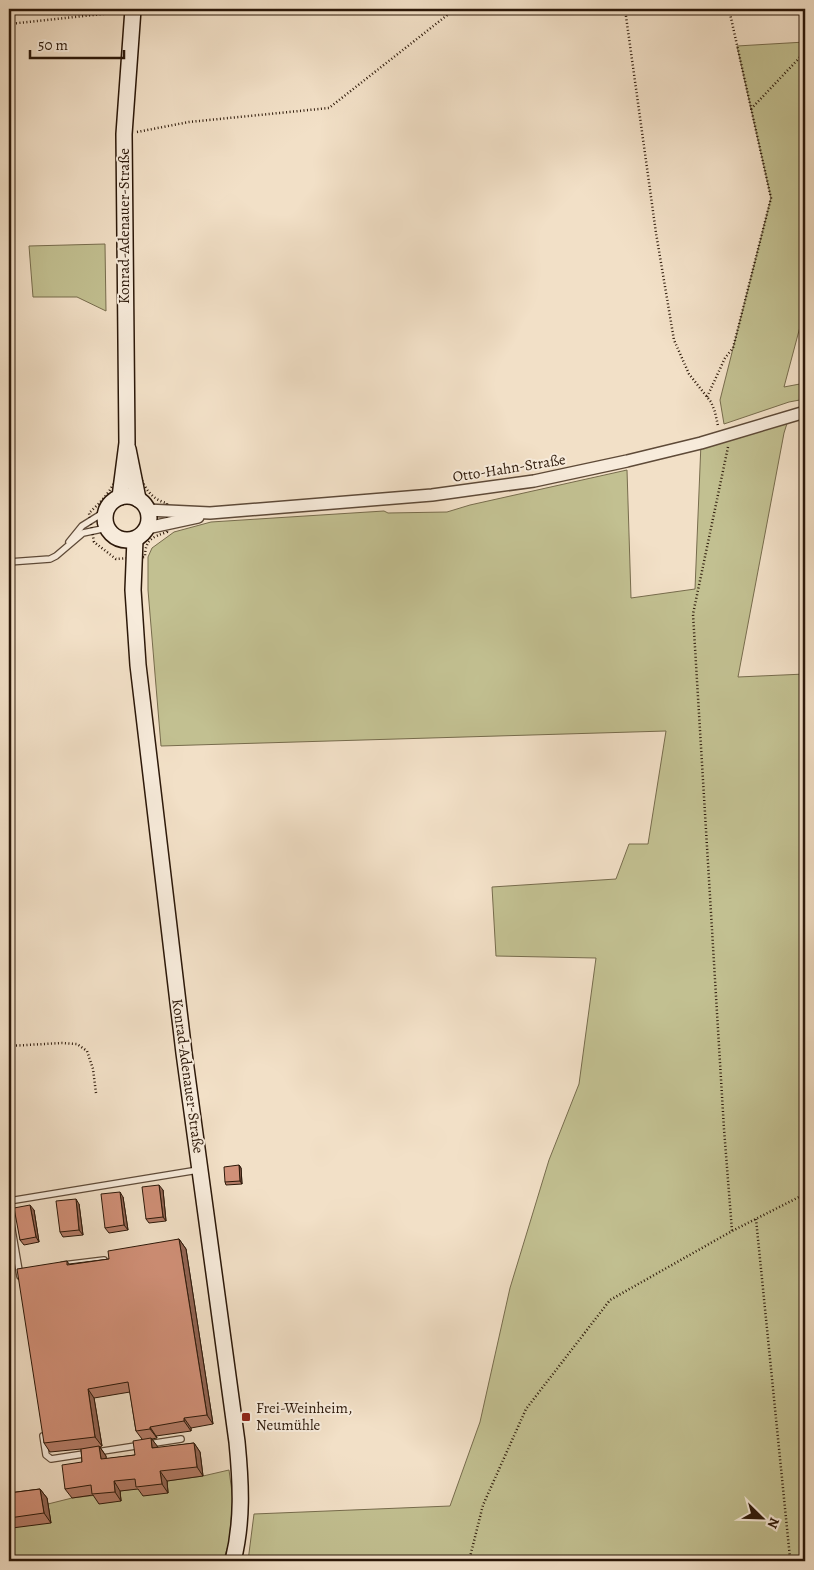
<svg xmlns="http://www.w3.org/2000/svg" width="814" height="1570" font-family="Alegreya,serif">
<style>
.green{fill:#c2c091;stroke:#776c4d}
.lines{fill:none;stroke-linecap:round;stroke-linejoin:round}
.service-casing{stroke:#5e4a38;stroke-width:8}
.minor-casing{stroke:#5e4a38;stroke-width:14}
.secondary-casing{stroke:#2c1809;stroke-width:18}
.path{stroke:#2c1809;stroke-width:2.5;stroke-dasharray:1 2.5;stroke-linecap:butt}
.service{stroke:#f7ebdb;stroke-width:5.5}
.minor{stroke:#f7ebdb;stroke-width:11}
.secondary{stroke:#f7ebdb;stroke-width:15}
.wall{fill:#b47c67;stroke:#2c1809;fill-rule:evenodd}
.shaded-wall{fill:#926554;stroke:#2c1809}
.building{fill:#d19078;stroke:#2c1809}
.poi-dot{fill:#8f2418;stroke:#f7ebdb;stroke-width:2}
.labels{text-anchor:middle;stroke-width:4;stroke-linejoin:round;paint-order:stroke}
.street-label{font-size:15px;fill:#2c1809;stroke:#f7ebdb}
.poi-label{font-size:15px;fill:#2c1809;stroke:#f7ebdb;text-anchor:start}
</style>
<rect width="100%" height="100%" fill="#f2e0c7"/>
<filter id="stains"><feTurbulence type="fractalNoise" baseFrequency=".004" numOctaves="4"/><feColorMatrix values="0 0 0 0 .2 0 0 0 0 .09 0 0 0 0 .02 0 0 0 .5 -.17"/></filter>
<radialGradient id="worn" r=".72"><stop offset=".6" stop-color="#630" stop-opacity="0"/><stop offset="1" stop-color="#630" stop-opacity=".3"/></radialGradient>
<g class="green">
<path d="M 805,42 L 805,308 L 784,387 L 805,383 L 805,399 L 789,402 L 724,424 L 720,400 L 771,198 L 737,46 Z"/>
<path d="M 105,244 L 106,311 L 77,297 L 33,297 L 29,246 Z"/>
<path d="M 789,417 L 784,433 L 738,677 L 805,674 L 805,1561 L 248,1561 L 254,1514 L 450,1506 L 480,1422 L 510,1288 L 549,1160 L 579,1084 L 596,958 L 496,956 L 492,887 L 616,879 L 629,844 L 648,844 L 666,731 L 161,746 L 148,590 L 148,557 L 152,548 L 174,532 L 211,522 L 384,511 L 388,513 L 447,512 L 470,505 L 627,470 L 631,598 L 695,589 L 701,443 Z"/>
<path d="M 229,1470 L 233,1500 L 229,1543 L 223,1561 L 9,1561 L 9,1543 L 14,1542 L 12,1528 L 48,1504 L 72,1498 L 97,1495 L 121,1501 L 120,1491 L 142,1488 L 168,1493 L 167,1481 L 203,1476 Z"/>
</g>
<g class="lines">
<g class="service-casing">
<g id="service">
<path d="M 69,542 L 82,526 L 106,511"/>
<path d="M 9,562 L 50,559 L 56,556 L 83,533 L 107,528"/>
<path d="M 9,1201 L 198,1170"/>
<path d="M 9,1212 L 20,1276"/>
<path d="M 63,1265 L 104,1260"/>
<path d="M 43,1436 L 46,1455 L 51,1459 L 181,1439"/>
</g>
</g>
<g class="minor-casing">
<g id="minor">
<path d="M 147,510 L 210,513 L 432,495 L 534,481 L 627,461 L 701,443 L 805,412"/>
<path d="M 147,528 L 198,517"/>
</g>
</g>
<g class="secondary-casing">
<g id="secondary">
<path d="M 128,449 L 138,499"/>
<circle cx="127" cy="518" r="22"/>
<path d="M 120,497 L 127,443 L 124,134 L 133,9"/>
<path d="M 135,539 L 133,590 L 138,665 L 184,1053 L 237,1442 C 241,1483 243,1521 233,1561"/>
</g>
</g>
<g class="path">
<path d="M 625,9 L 656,233 L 674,340 L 689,374 L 711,402 L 715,412 L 718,426"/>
<path d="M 9,24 L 121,12"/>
<path d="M 751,109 L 805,52"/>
<path d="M 137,132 L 189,122 L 329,108 L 455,9"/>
<path d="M 707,397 L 725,358 L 733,348 L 771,198 L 729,9"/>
<path d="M 728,447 L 693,614 L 724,1129 L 732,1231"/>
<path d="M 140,474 C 144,488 152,500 167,503 L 167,532 C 152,537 145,540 145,557 L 116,559 L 94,542 L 89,513 C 99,504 115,488 116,475 Z"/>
<path d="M 9,1046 L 62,1043 L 77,1044 L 87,1051 L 93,1069 L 96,1093"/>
<path d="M 756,1219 L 790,1558"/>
<path d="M 469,1561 L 483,1505 L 526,1409 L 610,1300 L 732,1231 L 805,1194"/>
<path d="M 784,1561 L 790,1558 L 805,1558"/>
</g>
<use href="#service" class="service"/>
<use href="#minor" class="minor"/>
<use href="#secondary" class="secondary"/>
</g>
<g class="wall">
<path d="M 239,1165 L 241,1168 L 242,1184 L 226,1185 L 225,1182 Z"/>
<path d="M 163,1190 L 166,1221 L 149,1223 L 146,1219 Z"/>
<path d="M 123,1197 L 128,1230 L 109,1233 L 105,1228 Z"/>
<path d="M 79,1204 L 83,1235 L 63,1237 L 60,1232 Z"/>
<path d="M 34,1210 L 39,1242 L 24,1245 L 20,1240 Z"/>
<path d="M 179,1239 L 186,1249 L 213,1424 L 191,1428 L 191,1431 L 156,1436 L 157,1438 L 152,1439 L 158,1448 L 194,1443 L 200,1452 L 203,1476 L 167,1481 L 168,1493 L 143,1496 L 138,1489 L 120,1491 L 121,1501 L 99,1504 L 93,1495 L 72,1498 L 65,1489 L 82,1462 L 81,1449 L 50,1452 L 44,1443 L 67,1261 L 69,1264 L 109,1259 ZM 130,1392 L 136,1431 L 142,1439 L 135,1455 L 106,1459 L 106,1456 L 100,1447 L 102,1446 L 94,1398 Z"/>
<path d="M 40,1489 L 47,1498 L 51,1523 L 12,1528 L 14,1542 L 9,1543 L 9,1493 Z"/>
</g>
<g class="shaded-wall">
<path d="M 239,1165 L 241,1168 L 242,1184 L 240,1181 Z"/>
<path d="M 159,1185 L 163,1190 L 166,1221 L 163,1217 Z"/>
<path d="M 120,1192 L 123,1197 L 128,1230 L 124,1225 Z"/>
<path d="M 76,1199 L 79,1204 L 83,1235 L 79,1230 Z"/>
<path d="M 30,1205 L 34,1210 L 39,1242 L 36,1237 Z"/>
<path d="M 179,1239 L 186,1249 L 213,1424 L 207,1415 Z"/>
<path d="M 88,1389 L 94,1398 L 102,1446 L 95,1437 Z"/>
<path d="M 184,1418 L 191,1428 L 191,1431 L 184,1421 Z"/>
<path d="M 150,1427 L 156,1436 L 157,1438 L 150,1429 Z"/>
<path d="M 151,1438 L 158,1447 L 152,1448 Z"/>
<path d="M 194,1443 L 200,1452 L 203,1476 L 197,1467 Z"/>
<path d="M 99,1446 L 106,1456 L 107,1469 L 101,1459 Z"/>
<path d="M 160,1471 L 167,1481 L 168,1493 L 162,1484 Z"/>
<path d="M 114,1481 L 120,1491 L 121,1501 L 115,1492 Z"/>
<path d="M 40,1489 L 47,1498 L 51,1523 L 44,1513 Z"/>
<path d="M 9,1523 L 12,1528 L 14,1542 L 9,1535 Z"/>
</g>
<g class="building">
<path d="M 239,1165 L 240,1181 L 225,1182 L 224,1167 Z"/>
<path d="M 159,1185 L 163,1217 L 146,1219 L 142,1187 Z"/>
<path d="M 120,1192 L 124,1225 L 105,1228 L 101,1194 Z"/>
<path d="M 76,1199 L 79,1230 L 60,1232 L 56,1201 Z"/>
<path d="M 30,1205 L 36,1237 L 20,1240 L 14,1208 Z"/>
<path d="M 179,1239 L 207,1415 L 184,1418 L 184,1421 L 150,1427 L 150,1429 L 136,1431 L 128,1382 L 88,1389 L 95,1437 L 44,1443 L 17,1269 L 67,1261 L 67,1265 L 109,1259 L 108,1251 Z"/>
<path d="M 151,1438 L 152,1448 L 194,1443 L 197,1467 L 160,1471 L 162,1484 L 136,1487 L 135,1479 L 114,1481 L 115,1492 L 92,1494 L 91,1485 L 65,1489 L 62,1465 L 82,1462 L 81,1449 L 99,1446 L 101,1459 L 135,1455 L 133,1441 Z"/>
<path d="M 40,1489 L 44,1513 L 9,1518 L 9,1493 Z"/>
</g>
<rect class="poi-dot" x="241" y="1412" width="10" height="10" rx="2.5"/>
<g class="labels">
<g class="street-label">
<text transform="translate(124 226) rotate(-90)" y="5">Konrad-Adenauer-Straße</text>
<text transform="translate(509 468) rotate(-9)" y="5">Otto-Hahn-Straße</text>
<text transform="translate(188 1076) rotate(82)" y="5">Konrad-Adenauer-Straße</text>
</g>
<g class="poi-label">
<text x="256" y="1413">Frei-Weinheim,<tspan x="256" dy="17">Neumühle</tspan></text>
</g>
</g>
<rect width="814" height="1570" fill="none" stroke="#f2e0c7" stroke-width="30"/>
<rect x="10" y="10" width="794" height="1550" fill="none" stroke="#2c1809" stroke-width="2.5"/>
<rect x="15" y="15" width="784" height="1540" fill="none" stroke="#2c1809"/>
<g transform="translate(762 1518) rotate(113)" stroke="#f7ebdb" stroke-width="4" paint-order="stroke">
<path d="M0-4L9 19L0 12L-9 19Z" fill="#2c1809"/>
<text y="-8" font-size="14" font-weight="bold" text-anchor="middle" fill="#2c1809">N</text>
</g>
<path d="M30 50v8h94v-8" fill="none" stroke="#2c1809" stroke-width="2.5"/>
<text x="38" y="50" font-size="15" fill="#2c1809" stroke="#f7ebdb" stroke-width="4" paint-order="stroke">50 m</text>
<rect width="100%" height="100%" filter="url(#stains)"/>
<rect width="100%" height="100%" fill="url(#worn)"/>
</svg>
